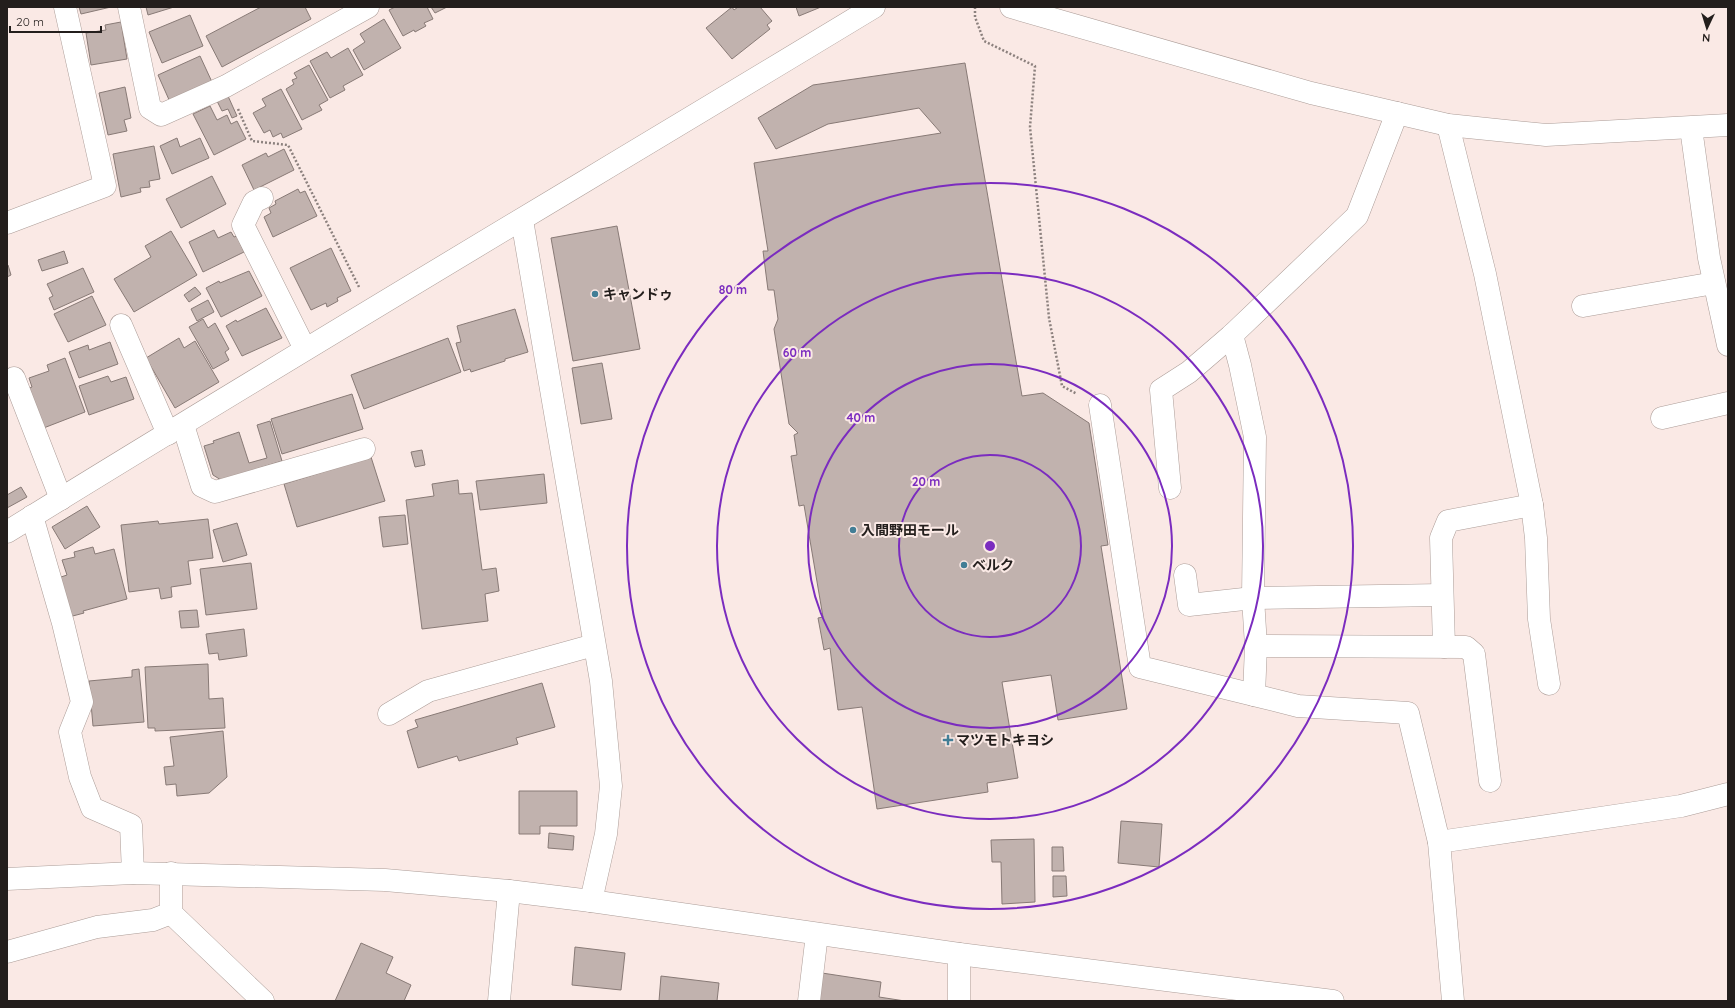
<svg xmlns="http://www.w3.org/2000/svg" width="1735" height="1008" font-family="Quicksand,'Noto Sans JP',sans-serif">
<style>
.building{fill:#c1b2ae;stroke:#887a76}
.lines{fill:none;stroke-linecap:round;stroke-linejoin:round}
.minor-casing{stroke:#ac9d98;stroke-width:23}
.path{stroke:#8c817e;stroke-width:2.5;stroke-dasharray:2 2;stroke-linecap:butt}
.minor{stroke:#fff;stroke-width:22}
.ring{fill:none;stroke:#7b2cbf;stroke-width:2}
.poi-dot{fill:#427e96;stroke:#fae9e5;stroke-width:1.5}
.labels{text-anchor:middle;stroke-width:4;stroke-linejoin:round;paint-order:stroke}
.poi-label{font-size:14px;font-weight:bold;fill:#231e1c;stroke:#fae9e5;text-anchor:start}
.centre{fill:#7b2cbf;stroke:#fae9e5;stroke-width:2}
.ring-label{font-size:12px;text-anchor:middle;font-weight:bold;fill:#7b2cbf;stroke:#fae9e5;stroke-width:4;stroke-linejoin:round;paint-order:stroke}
</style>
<rect width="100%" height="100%" fill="#fae9e5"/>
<g class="building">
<path d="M 79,7 L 111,7 L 81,14 Z"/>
<path d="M 146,7 L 174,7 L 148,15 Z"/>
<path d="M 261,7 L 305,7 L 311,19 L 222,67 L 206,36 Z"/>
<path d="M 395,7 L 427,7 L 433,19 L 424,23 L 426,26 L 415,32 L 414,30 L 403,36 L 389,10 Z"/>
<path d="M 431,7 L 447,7 L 435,13 Z"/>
<path d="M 732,7 L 734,10 L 738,7 L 760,7 L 772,21 L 767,25 L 770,29 L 732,59 L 706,28 Z"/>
<path d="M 796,7 L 821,7 L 799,16 Z"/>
<path d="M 190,15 L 203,46 L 162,63 L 149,32 Z"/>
<path d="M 384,19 L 401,48 L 364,70 L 353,50 L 365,42 L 360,34 Z"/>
<path d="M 121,22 L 127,59 L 91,65 L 86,33 L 106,30 L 105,25 Z"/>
<path d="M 348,48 L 363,75 L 343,86 L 345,90 L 330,98 L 310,61 L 327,52 L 331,58 Z"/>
<path d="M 200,56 L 212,82 L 170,102 L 158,75 Z"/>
<path d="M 965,63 L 1022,396 L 1043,393 L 1089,423 L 1108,545 L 1101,546 L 1127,709 L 1058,720 L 1051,675 L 1002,682 L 1018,778 L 987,783 L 988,792 L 877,809 L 862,707 L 838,710 L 830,648 L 824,650 L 818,618 L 823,617 L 804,505 L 799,506 L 791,456 L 797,455 L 794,435 L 798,433 L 789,424 L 774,329 L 778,319 L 774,290 L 768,290 L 763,251 L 768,251 L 754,163 L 941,133 L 919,108 L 828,124 L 776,149 L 758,118 L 813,85 Z"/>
<path d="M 309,65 L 328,100 L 319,105 L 322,110 L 302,120 L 286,89 L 294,84 L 292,80 L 297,78 L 294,73 Z"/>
<path d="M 125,87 L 131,118 L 124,120 L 127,131 L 108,135 L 99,93 Z"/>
<path d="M 281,89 L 302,129 L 283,138 L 281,133 L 273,137 L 270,130 L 264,133 L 253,113 L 266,106 L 262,99 Z"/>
<path d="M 228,96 L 237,116 L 232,118 L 228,109 L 222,111 L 217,101 Z"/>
<path d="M 210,106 L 217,120 L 227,115 L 231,124 L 237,121 L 246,139 L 214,155 L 193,114 Z"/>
<path d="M 177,138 L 180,147 L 200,138 L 209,158 L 172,174 L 160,146 Z"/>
<path d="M 154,146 L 160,179 L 149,181 L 150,187 L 140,188 L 141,192 L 121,197 L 113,154 Z"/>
<path d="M 284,149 L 294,170 L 254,190 L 242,165 L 266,153 L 268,157 Z"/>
<path d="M 212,176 L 226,204 L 181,228 L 166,199 Z"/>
<path d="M 298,189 L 300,193 L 305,191 L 317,216 L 273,237 L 264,217 L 271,213 L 269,208 L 276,204 L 275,201 Z"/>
<path d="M 617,226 L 640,349 L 573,361 L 551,238 Z"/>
<path d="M 214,230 L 218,238 L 231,232 L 234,237 L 237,236 L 244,252 L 203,272 L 189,242 Z"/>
<path d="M 171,231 L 197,275 L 134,312 L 114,279 L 151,257 L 145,246 Z"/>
<path d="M 331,248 L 351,291 L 337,298 L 338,301 L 327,307 L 326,303 L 311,310 L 290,268 Z"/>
<path d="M 64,251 L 68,263 L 42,271 L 38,260 Z"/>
<path d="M 8,265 L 11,275 L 7,277 L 7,265 Z"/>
<path d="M 83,268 L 94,292 L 54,310 L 49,298 L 53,296 L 47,284 Z"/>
<path d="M 249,271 L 262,296 L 221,317 L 206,288 L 219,281 L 220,283 Z"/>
<path d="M 195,287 L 201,294 L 189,302 L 184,295 Z"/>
<path d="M 92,296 L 106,325 L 68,342 L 54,314 Z"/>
<path d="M 208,300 L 214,312 L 197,321 L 191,309 Z"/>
<path d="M 266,308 L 282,338 L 242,356 L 226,326 L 236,320 L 237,322 Z"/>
<path d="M 515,309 L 528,352 L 505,359 L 505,361 L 471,372 L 470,369 L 464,371 L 456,343 L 461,342 L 457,326 Z"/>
<path d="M 203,319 L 208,328 L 215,323 L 229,349 L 225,352 L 229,360 L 213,369 L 189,327 Z"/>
<path d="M 179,338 L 184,348 L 195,341 L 219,382 L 175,408 L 146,358 Z"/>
<path d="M 448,338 L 461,372 L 364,409 L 351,375 Z"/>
<path d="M 110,342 L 118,364 L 79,378 L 69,352 L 88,345 L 89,350 Z"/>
<path d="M 65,358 L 85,412 L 41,429 L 27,389 L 32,387 L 29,378 L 49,371 L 47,365 Z"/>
<path d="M 602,363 L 612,419 L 581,424 L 572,368 Z"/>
<path d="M 108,376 L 111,382 L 126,377 L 134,399 L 89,415 L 79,386 Z"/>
<path d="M 352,394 L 363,429 L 282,454 L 271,419 Z"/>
<path d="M 270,421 L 282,461 L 221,480 L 213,475 L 204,446 L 214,443 L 213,441 L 239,432 L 249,463 L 267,458 L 257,425 Z"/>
<path d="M 422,450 L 425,465 L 415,467 L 411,452 Z"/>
<path d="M 371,457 L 385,501 L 297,527 L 284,484 Z"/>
<path d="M 544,474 L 547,503 L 480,510 L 476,481 Z"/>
<path d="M 458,480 L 459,494 L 472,493 L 482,570 L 496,568 L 499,591 L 485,594 L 488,621 L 422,629 L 406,500 L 434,496 L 432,484 Z"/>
<path d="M 21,487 L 27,497 L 7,508 L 7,495 Z"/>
<path d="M 87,506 L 100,527 L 65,549 L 52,527 Z"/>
<path d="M 405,515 L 408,544 L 383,547 L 379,517 Z"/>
<path d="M 208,519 L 213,558 L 188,561 L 191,584 L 171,587 L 172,597 L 161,599 L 159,588 L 129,592 L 121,525 L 158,521 L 159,524 Z"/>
<path d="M 237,523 L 247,555 L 223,562 L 213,530 Z"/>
<path d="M 93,547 L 95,554 L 114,549 L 127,599 L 83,611 L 84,613 L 69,617 L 58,578 L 67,575 L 62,560 L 75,557 L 74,552 Z"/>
<path d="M 251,563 L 257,609 L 206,615 L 200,569 Z"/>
<path d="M 197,610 L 199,627 L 181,628 L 179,611 Z"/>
<path d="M 244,629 L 247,656 L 219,660 L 218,653 L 209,654 L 206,634 Z"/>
<path d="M 208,664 L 209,699 L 223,698 L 225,728 L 155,731 L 155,728 L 148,728 L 145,667 Z"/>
<path d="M 139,669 L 144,722 L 93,726 L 89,681 L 132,677 L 132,670 Z"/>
<path d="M 542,683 L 555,727 L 516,738 L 518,744 L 459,761 L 457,756 L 418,768 L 407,731 L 418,727 L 415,720 Z"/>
<path d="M 223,731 L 227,777 L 209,793 L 177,796 L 176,784 L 166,785 L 164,767 L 174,766 L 170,737 Z"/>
<path d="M 519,791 L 577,791 L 577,826 L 540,826 L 540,834 L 519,834 Z"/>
<path d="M 1121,821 L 1162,824 L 1159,867 L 1118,863 Z"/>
<path d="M 549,833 L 574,836 L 573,850 L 548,848 Z"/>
<path d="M 1034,839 L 1035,902 L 1002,904 L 1001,862 L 992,862 L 991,840 Z"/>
<path d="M 1052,847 L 1063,847 L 1064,871 L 1052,871 Z"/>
<path d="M 1053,876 L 1066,876 L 1067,896 L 1053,897 Z"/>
<path d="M 361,943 L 393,957 L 386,973 L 411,985 L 404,1001 L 335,1001 Z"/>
<path d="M 575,947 L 625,953 L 621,990 L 572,985 Z"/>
<path d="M 822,973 L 881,982 L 879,997 L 905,1001 L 818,1001 Z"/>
<path d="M 661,976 L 719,983 L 717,1001 L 659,1001 Z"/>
</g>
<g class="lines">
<g class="minor-casing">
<g id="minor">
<path d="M 129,7 L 150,108 L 161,115 L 226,86 L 368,7"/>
<path d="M 1011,7 L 1311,93 L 1448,125 L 1546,135 L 1728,125"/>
<path d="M 1448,125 L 1485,274 L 1532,505 L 1536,538 L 1539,619 L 1549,684"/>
<path d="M 1691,128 L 1709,258 L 1728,345"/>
<path d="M 262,198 L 254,202 L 243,225 L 305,349"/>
<path d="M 522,220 L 601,681 L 611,786 L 606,834 L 591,901"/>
<path d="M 7,223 L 105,186 L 65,7"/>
<path d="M 1583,306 L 1714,283"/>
<path d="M 121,325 L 168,434"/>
<path d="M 1232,335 L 1240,365 L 1255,437 L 1253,598 L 1256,646 L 1254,695 L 1298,706 L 1408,713 L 1439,842 L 1453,1001"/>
<path d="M 14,378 L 61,499"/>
<path d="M 1100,405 L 1140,667 L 1254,695"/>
<path d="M 1662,418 L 1728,403"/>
<path d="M 183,425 L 202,486 L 215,492 L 364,449"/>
<path d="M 1170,488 L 1161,390 L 1189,372 L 1232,335 L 1357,216 L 1397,113"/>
<path d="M 32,516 L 63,623 L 82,702 L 70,732 L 80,777 L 92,808 L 131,825 L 133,873"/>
<path d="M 7,532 C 294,354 585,182 874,7"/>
<path d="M 1185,575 L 1189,605 L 1253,598 L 1442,595"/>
<path d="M 1256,646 L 1466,647 L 1474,654 L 1490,781"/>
<path d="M 1444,647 L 1441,538 L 1448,521 L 1532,505"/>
<path d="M 389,714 L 428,691 L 594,645"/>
<path d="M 1439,842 L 1681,806 L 1728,794"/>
<path d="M 171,873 L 171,913 L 263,1001"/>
<path d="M 7,879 L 133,873 L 385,880 L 509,891 L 591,901 L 959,954 L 1333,1001"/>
<path d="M 7,952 L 97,927 L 153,920 L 171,913"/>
<path d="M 959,954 L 959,1001"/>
<path d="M 499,1001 L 509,891"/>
<path d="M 809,1001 L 817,934"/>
</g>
</g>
<g class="path">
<path d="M 975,7 L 975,17 L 984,41 L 1035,66 L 1030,127 L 1049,318 L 1062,386 L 1077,394"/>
<path d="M 238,109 L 252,141 L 288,145 L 359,287"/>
</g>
<use href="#minor" class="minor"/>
</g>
<g class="ring">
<circle cx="990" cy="546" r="91"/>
<circle cx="990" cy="546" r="182"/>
<circle cx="990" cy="546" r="273"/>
<circle cx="990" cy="546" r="363"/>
</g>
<g class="poi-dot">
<circle cx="595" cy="294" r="4"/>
<circle cx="853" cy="530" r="4"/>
<circle cx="964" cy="565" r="4"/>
<path d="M946 734h4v4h4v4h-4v4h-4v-4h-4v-4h4z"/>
</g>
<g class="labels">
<g class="poi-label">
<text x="603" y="299">キャンドゥ</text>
<text x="861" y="535">入間野田モール</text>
<text x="972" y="570">ベルク</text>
<text x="956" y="745">マツモトキヨシ</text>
</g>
</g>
<circle cx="990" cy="546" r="6" class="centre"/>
<g class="ring-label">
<text x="733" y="294">80 m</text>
<text x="797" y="357">60 m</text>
<text x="861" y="422">40 m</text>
<text x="926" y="486">20 m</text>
</g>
<rect width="1735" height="1008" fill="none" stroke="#231e1c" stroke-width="16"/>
<g transform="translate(1707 28) rotate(184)" stroke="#fae9e5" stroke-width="3" paint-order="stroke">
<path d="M0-3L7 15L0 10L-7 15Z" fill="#231e1c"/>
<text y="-6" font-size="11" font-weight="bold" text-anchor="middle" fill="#231e1c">N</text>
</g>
<path d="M10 26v6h91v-6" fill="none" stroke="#231e1c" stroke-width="2"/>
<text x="16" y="26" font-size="12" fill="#231e1c" stroke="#fae9e5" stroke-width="3" paint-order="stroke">20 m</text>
</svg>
